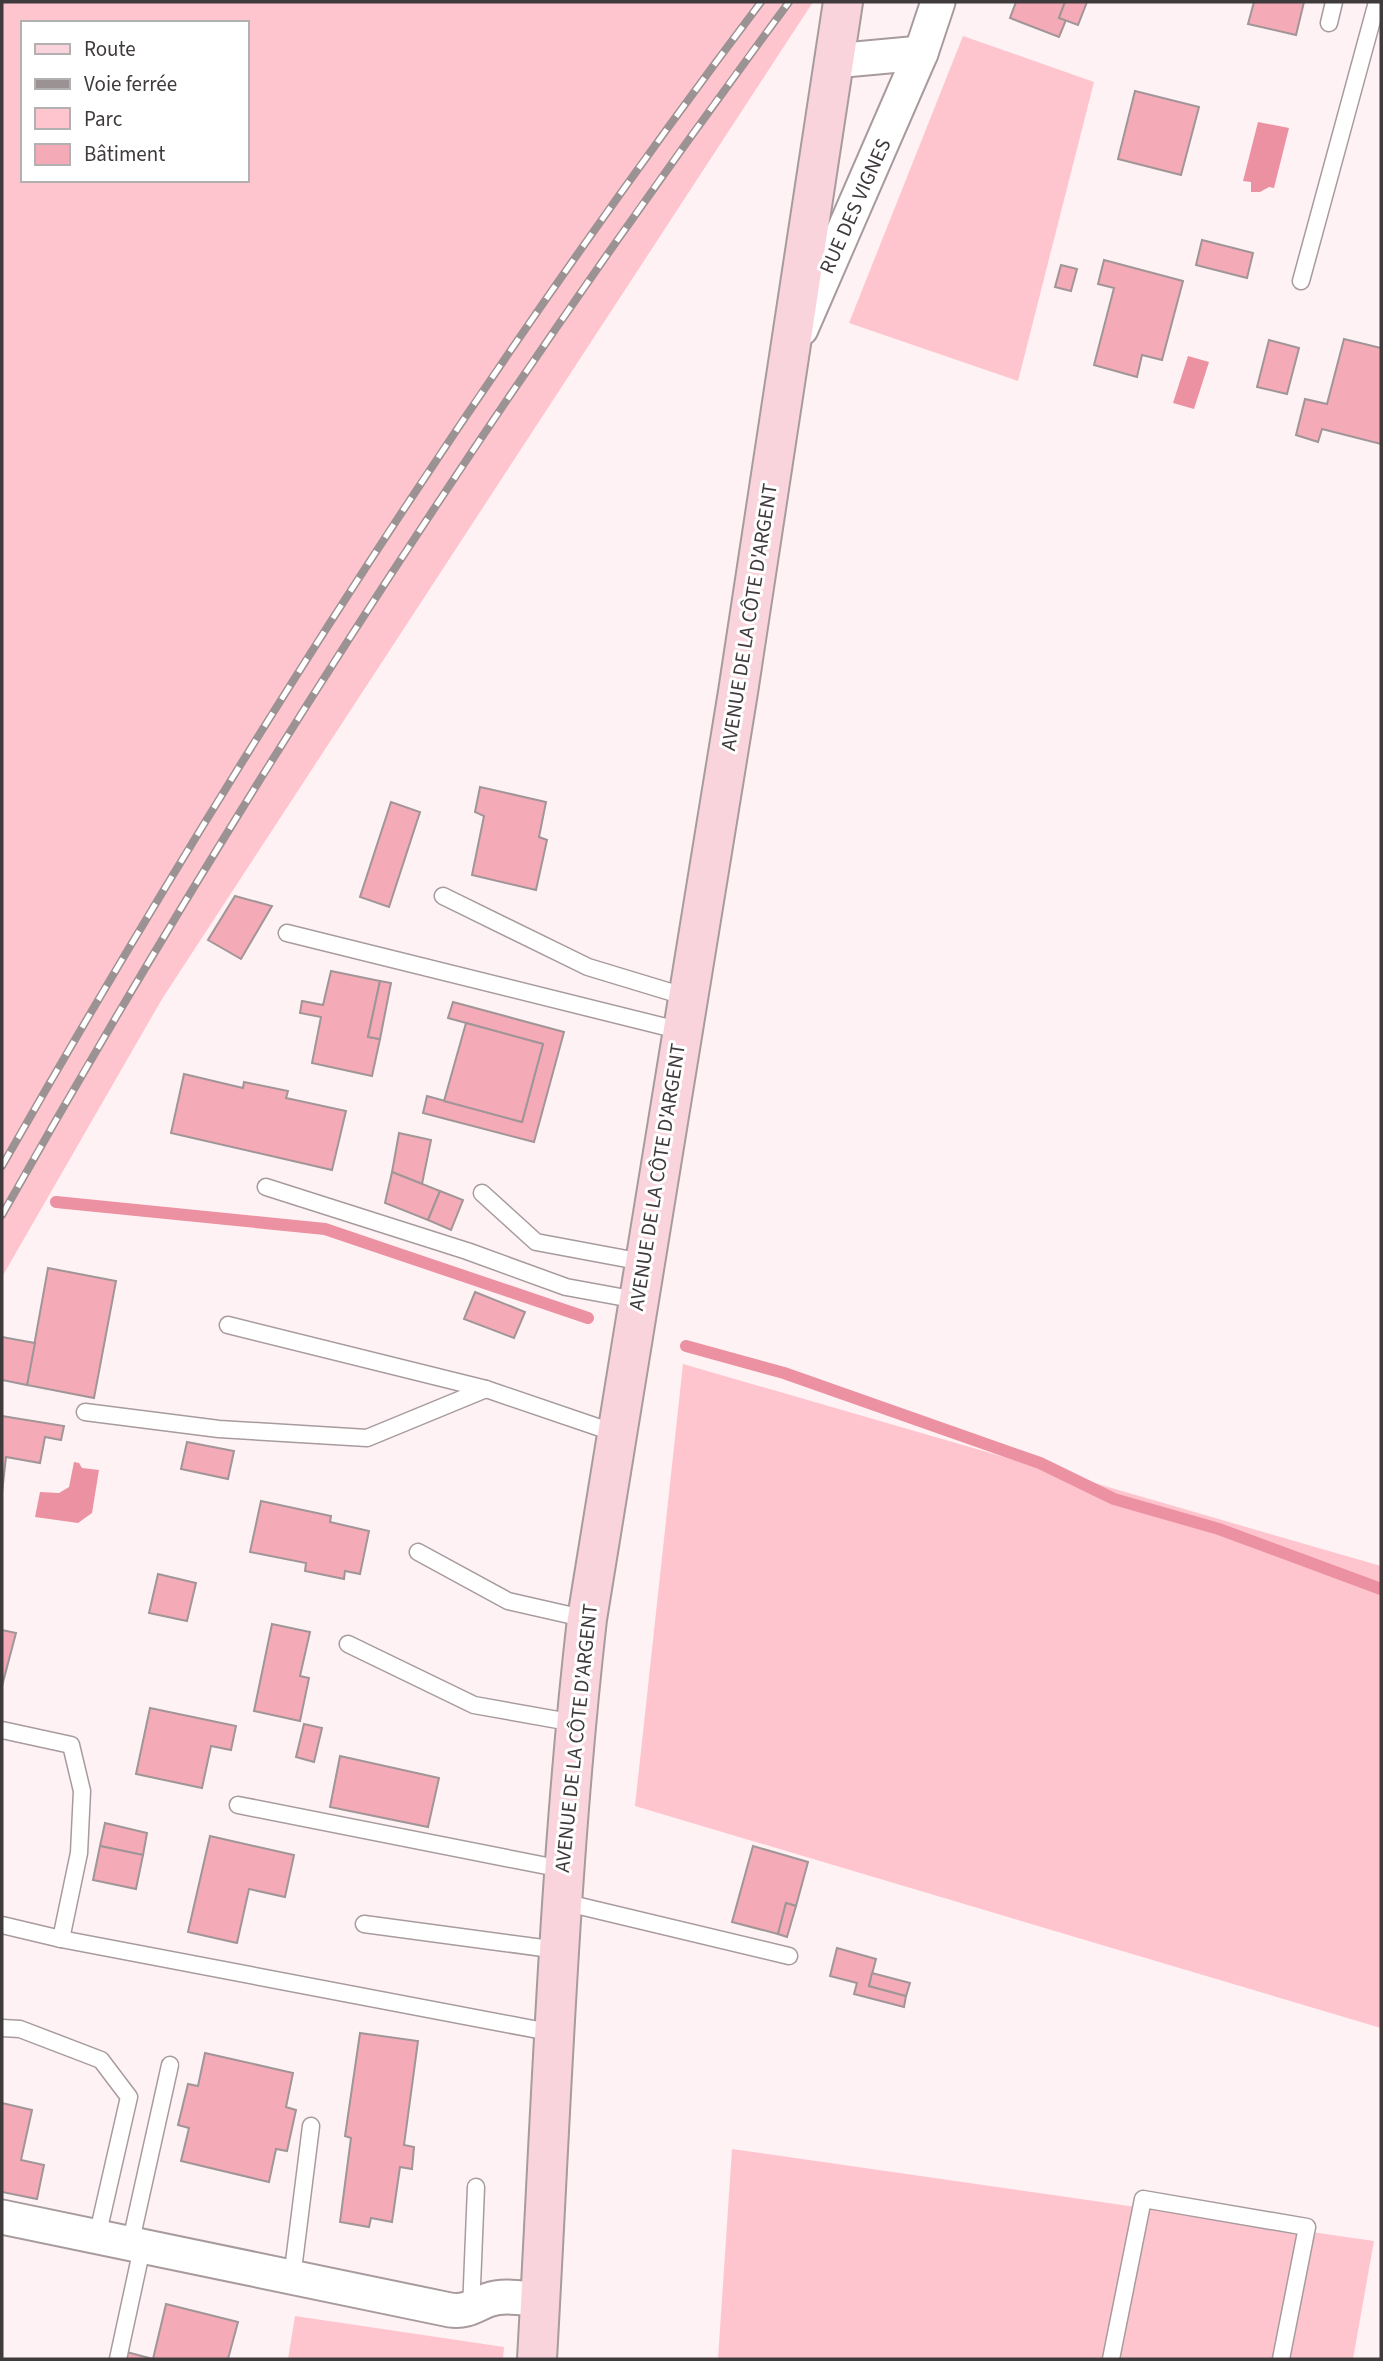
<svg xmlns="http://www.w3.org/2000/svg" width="1383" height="2361" font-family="'Source Sans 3',sans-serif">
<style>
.green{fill:#ffc5ce;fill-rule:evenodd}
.water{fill:#ec91a2}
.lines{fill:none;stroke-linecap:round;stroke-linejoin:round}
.stream{stroke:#ec91a2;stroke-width:12}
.building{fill:#f5aab7;stroke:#a09597;stroke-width:2}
.lane-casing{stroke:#a79b9d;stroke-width:19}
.street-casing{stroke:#a79b9d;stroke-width:37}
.secondary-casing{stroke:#a79b9d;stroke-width:42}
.lane{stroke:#fff;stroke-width:16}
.street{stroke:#fff;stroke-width:33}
.secondary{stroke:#fad4dd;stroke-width:38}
.rail-casing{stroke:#9a9293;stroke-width:8}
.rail{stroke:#fff;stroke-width:5;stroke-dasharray:16;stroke-linecap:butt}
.labels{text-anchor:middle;stroke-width:6;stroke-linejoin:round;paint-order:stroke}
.street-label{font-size:21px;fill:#3f3a3b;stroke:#fff}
</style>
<rect width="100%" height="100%" fill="#fff2f4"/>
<g class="green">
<path d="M 2,2 L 813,2 L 162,999 L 2,1277 ZM 23,23 L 247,23 L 247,180 L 23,180 Z"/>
<path d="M 963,36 L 1094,82 L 1018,381 L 849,323 Z"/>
<path d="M 683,1364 L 1381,1566 L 1381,2028 L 635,1806 Z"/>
<path d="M 732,2149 L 1374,2241 L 1353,2359 L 718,2359 Z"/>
<path d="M 295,2316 L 504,2347 L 503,2359 L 288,2359 Z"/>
</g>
<g class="water">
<path d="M 1258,122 L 1289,128 L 1274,188 L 1269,187 L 1260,192 L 1251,192 L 1251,182 L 1243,181 Z"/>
<path d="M 1188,356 L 1209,362 L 1194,409 L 1173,403 Z"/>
<path d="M 74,1462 L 79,1463 L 82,1468 L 99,1470 L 92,1513 L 78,1523 L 35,1517 L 40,1492 L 59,1493 L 69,1487 Z"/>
</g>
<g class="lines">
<g class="stream">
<path d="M 56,1202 L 325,1229 L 588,1318"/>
<path d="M 686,1346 L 784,1373 L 1040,1463 L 1114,1499 L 1219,1529 L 1381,1589"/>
</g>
</g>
<g class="building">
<path d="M 1016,2 L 1065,2 L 1059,18 L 1066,20 L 1059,37 L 1010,18 Z"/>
<path d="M 1065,2 L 1087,2 L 1078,25 L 1059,18 Z"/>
<path d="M 1254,2 L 1304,2 L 1296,35 L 1248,24 Z"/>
<path d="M 1135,91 L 1199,107 L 1181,175 L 1118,159 Z"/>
<path d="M 1202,240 L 1253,253 L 1247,278 L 1196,265 Z"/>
<path d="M 1104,260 L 1183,281 L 1162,360 L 1142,355 L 1137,377 L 1094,365 L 1114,288 L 1098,284 Z"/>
<path d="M 1061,265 L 1077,269 L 1071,291 L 1055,287 Z"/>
<path d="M 1344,339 L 1381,348 L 1381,444 L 1322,429 L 1318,442 L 1296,435 L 1305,399 L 1327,404 Z"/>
<path d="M 1269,340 L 1299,348 L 1287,394 L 1257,387 Z"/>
<path d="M 480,787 L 546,802 L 539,837 L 547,840 L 536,890 L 472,875 L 484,816 L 475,812 Z"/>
<path d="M 391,802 L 420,812 L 389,907 L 360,897 Z"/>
<path d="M 235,896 L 272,906 L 241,959 L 208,940 Z"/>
<path d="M 331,971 L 380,981 L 368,1037 L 380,1039 L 372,1076 L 312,1063 L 321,1017 L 300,1013 L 302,1001 L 323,1005 Z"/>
<path d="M 380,981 L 391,983 L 380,1039 L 368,1037 Z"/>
<path d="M 453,1002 L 564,1032 L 534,1142 L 423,1113 L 427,1096 L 522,1122 L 543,1044 L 448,1018 Z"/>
<path d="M 466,1023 L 543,1044 L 522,1122 L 444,1101 Z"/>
<path d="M 184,1074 L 243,1088 L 244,1082 L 288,1091 L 286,1098 L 346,1111 L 332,1170 L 171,1133 Z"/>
<path d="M 399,1133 L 431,1140 L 422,1184 L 392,1172 Z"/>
<path d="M 392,1172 L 440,1191 L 428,1220 L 385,1203 Z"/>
<path d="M 440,1191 L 463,1200 L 451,1230 L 428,1220 Z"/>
<path d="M 48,1268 L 116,1281 L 94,1398 L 27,1385 Z"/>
<path d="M 475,1292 L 525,1312 L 514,1338 L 464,1319 Z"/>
<path d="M 2,1337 L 35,1343 L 27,1385 L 2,1380 Z"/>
<path d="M 2,1416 L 64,1426 L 61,1440 L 45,1437 L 40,1463 L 6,1457 L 2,1493 Z"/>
<path d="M 187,1442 L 234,1451 L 228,1479 L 181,1469 Z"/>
<path d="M 261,1501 L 331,1516 L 330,1522 L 369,1531 L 360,1574 L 345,1571 L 344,1579 L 305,1571 L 306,1563 L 250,1552 Z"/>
<path d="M 158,1574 L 196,1583 L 187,1621 L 149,1613 Z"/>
<path d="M 272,1624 L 310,1632 L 300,1676 L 309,1678 L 300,1721 L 254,1711 Z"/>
<path d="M 2,1630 L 16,1633 L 2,1686 Z"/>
<path d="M 150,1708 L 236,1726 L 231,1750 L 211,1746 L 202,1788 L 136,1774 Z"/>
<path d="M 304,1724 L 322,1728 L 314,1762 L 296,1757 Z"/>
<path d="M 340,1756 L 439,1778 L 428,1827 L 330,1807 Z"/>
<path d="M 105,1823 L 147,1833 L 143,1855 L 100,1846 Z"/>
<path d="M 210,1836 L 294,1855 L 285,1897 L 249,1889 L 237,1943 L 188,1932 Z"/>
<path d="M 100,1846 L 143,1855 L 136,1889 L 93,1880 Z"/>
<path d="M 753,1846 L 808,1862 L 796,1906 L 786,1903 L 778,1934 L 732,1922 Z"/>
<path d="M 786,1903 L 796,1906 L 787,1937 L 778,1934 Z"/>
<path d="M 837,1948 L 876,1959 L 869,1986 L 906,1996 L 904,2007 L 854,1994 L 857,1983 L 830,1976 Z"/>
<path d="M 872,1973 L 910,1983 L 906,1996 L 869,1986 Z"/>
<path d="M 360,2033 L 418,2041 L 404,2145 L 414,2147 L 412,2169 L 400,2167 L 392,2222 L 371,2218 L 369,2227 L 340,2222 L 351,2138 L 345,2136 Z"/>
<path d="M 205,2053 L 293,2073 L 286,2107 L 296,2110 L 287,2151 L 276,2149 L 269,2182 L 181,2161 L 189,2128 L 178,2125 L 188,2084 L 198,2086 Z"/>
<path d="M 2,2103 L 32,2110 L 21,2160 L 44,2165 L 37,2199 L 2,2192 Z"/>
<path d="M 166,2304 L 238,2322 L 228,2359 L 121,2359 L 123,2351 L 153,2359 Z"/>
</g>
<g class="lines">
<g class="lane-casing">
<g id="lane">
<path d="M 1329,23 L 1334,2"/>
<path d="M 1301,281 L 1377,2"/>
<path d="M 443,896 L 588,967 L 687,997"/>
<path d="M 287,933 L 682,1031"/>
<path d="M 266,1187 L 467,1251 L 566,1287 L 637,1300"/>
<path d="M 482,1193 L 536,1242 L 643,1262"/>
<path d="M 228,1325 L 486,1389 L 615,1433"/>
<path d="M 85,1412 L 219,1429 L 367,1438 L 486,1389"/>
<path d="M 418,1552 L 508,1601 L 587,1619"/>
<path d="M 348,1644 L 474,1705 L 575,1723"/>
<path d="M 2,1730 L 71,1745 L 82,1791 L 79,1853 L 61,1939"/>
<path d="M 238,1805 L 562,1869"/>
<path d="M 563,1902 L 789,1956"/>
<path d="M 364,1924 L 558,1950"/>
<path d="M 2,1925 L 61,1939 L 554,2033"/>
<path d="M 2,2028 L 20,2029 L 101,2060 L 129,2097 L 97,2237"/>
<path d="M 130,2245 L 170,2065"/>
<path d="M 292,2278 L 311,2126"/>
<path d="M 471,2310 L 476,2187"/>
<path d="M 118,2359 L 142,2248"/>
<path d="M 1111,2359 L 1143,2199 L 1307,2227 L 1281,2359"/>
</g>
</g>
<g class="street-casing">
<g id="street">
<path d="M 834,61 L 921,53"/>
<path d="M 801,329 L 921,53 L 938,2"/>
<path d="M 2,2217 L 450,2310 C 467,2312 473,2306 488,2300 C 505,2294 524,2299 541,2300"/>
</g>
</g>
<g class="secondary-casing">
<path id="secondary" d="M 537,2359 C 551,2112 559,1865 587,1619 L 738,692 L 843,2"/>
</g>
<use href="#lane" class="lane"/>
<use href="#street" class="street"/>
<use href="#secondary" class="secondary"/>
<g class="rail-casing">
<g id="rail">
<path d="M 2,1166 C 231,764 482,372 761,2"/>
<path d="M 2,1215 C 239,794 502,390 789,2"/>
</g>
</g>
<use href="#rail" class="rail"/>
</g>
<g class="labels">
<g class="street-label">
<text transform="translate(855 206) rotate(-66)" y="7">RUE DES VIGNES</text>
<text transform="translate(749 617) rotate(-81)" y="7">AVENUE DE LA CÔTE D'ARGENT</text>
<text transform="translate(657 1177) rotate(-81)" y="7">AVENUE DE LA CÔTE D'ARGENT</text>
<text transform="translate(576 1738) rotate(-84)" y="7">AVENUE DE LA CÔTE D'ARGENT</text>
</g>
</g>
<rect width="1383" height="2361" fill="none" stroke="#3f3a3b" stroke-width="7"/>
<rect x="21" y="21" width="228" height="161" fill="#ffffff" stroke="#b2b0b1" stroke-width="2"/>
<rect x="35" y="44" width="35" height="10" fill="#fad4dd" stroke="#b2b0b1" stroke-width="2"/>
<text x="84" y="56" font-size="21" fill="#3f3a3b">Route</text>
<rect x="35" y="79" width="35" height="10" fill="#9a9293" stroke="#b2b0b1" stroke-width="2"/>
<text x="84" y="91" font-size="21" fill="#3f3a3b">Voie ferrée</text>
<rect x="35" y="108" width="35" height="21" fill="#ffc5ce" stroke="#b2b0b1" stroke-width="2"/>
<text x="84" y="126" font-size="21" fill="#3f3a3b">Parc</text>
<rect x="35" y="144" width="35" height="21" fill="#f5aab7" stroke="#b2b0b1" stroke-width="2"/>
<text x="84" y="161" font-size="21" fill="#3f3a3b">Bâtiment</text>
</svg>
